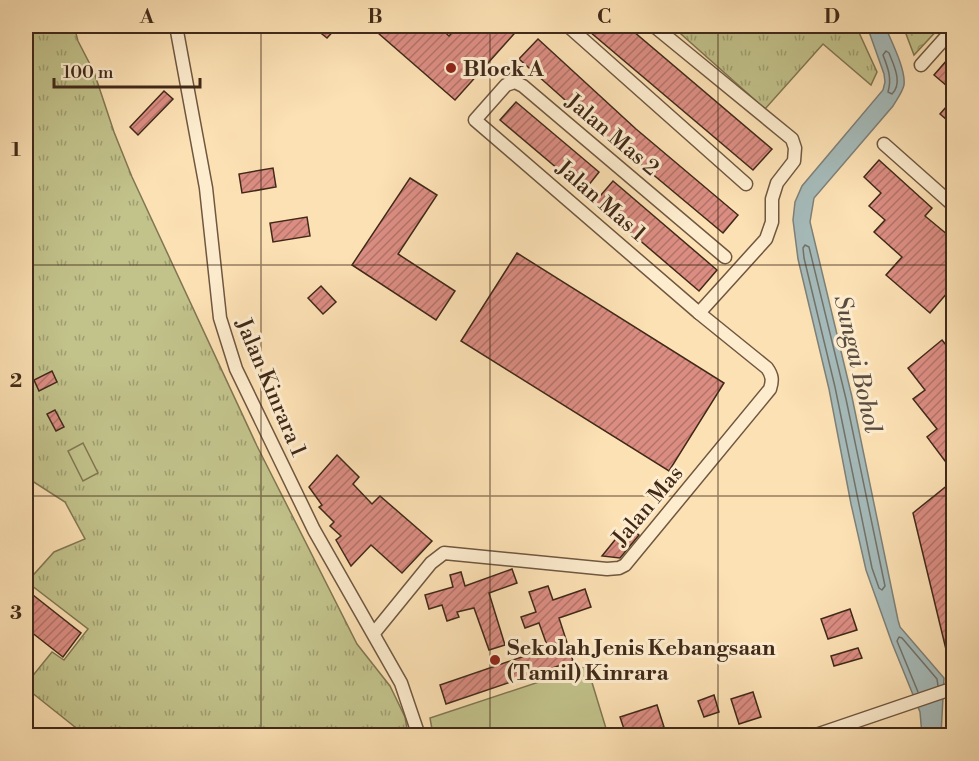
<svg xmlns="http://www.w3.org/2000/svg" width="979" height="761" font-family="'Libre Bodoni',serif">
<style>
.grass{fill:url(#grass-tufts);stroke:#817652;stroke-width:1.5}
.forest{fill:url(#forest-crowns);stroke:#817652;stroke-width:1.5}
.pitch{fill:#c2c28b;stroke:#817652;stroke-width:1.5}
.water{fill:#a5bab9;stroke:#7d8079;stroke-width:1.5}
.lines{fill:none;stroke-linecap:round;stroke-linejoin:round}
.shore{stroke:#727269;stroke-width:1.5}
.building{fill:url(#building-hatch);stroke:#402919;stroke-width:1.5}
.minor-casing{stroke:#6f5740;stroke-width:15}
.minor{stroke:#fdecce;stroke-width:12}
.grid{fill:none;stroke:#402919;stroke-width:1.5;stroke-opacity:0.55}
.poi-dot{fill:#8f2418;stroke:#fdecce;stroke-width:2}
.labels{text-anchor:middle;stroke-width:6;stroke-linejoin:round;paint-order:stroke}
.poi-label{font-size:22px;font-weight:bold;fill:#402919;stroke:#fdecce;text-anchor:start}
.street-label{font-size:22px;fill:#402919;stroke:#fdecce}
.water-label{font-size:24px;font-style:italic;fill:#594d41;stroke:#fdecce}
.neatline{fill:none;stroke:#402919;stroke-width:2}
.grid-label{font-size:20px;text-anchor:middle;font-weight:bold;fill:#402919}
</style>
<defs>
<pattern id="grass-tufts" width="24" height="20" patternUnits="userSpaceOnUse" patternTransform="scale(1.5)"><rect width="24" height="20" fill="#c2c28b"/><path d="M3 7l-1-3M5 7V3M7 7l1-3M15 17l-1-3M17 17v-4M19 17l1-3" fill="none" stroke="#9f9e71"/></pattern>
<pattern id="forest-crowns" width="20" height="18" patternUnits="userSpaceOnUse" patternTransform="scale(1.5)"><rect width="20" height="18" fill="#c2c28b"/><path d="M2 6a3 3 0 1 1 6 0M12 15a3 3 0 1 1 6 0" fill="none" stroke="#9f9e71"/></pattern>
<pattern id="building-hatch" width="6" height="6" patternUnits="userSpaceOnUse" patternTransform="scale(1.5)"><rect width="6" height="6" fill="#db8d82"/><path d="M-1 1l2-2M0 6l6-6M5 7l2-2" fill="none" stroke="#b3736a"/></pattern>
</defs>
<rect width="100%" height="100%" fill="#fce1b4"/>
<filter id="stains"><feTurbulence type="fractalNoise" baseFrequency=".00333" numOctaves="4"/><feColorMatrix values="0 0 0 0 .2 0 0 0 0 .09 0 0 0 0 .02 0 0 0 .5 -.17"/></filter>
<radialGradient id="worn" r=".72"><stop offset=".6" stop-color="#630" stop-opacity="0"/><stop offset="1" stop-color="#630" stop-opacity=".3"/></radialGradient>
<g class="grass">
<path d="M 26,26 L 74,26 L 78,41 L 94,72 L 114,132 L 132,177 L 257,446 L 357,644 L 390,686 L 405,717 L 408,735 L 85,735 L 26,688 L 26,684 L 52,652 L 64,660 L 88,629 L 27,582 L 54,552 L 85,539 L 65,502 L 26,477 Z"/>
<path d="M 672,26 L 856,26 L 877,72 L 871,85 L 823,44 L 765,109 Z"/>
</g>
<path class="forest" d="M 903,26 L 941,26 L 914,55 Z"/>
<g class="pitch">
<path d="M 83,443 L 98,473 L 83,481 L 68,451 Z"/>
<path d="M 587,666 L 608,735 L 433,735 L 430,718 Z"/>
</g>
<path class="water" d="M 867,26 L 885,26 C 891,41 906,69 904,85 C 902,93 897,99 893,106 L 814,198 L 810,222 L 852,397 L 898,620 L 900,627 L 944,678 L 941,735 L 922,735 L 920,712 L 892,643 L 866,570 L 851,504 L 829,389 L 798,259 L 793,220 L 795,202 L 802,186 L 883,90 L 885,82 L 884,74 Z"/>
<g class="lines">
<g class="shore">
<path d="M 886,51 L 889,53 C 894,66 903,83 892,94 L 888,92 C 892,78 888,68 883,55 Z"/>
<path d="M 805,245 L 809,247 L 846,399 L 885,586 L 882,590 L 879,588 L 872,568 L 835,387 L 804,258 L 803,248 Z"/>
<path d="M 918,692 L 897,641 L 899,637 L 902,638 L 937,679 L 938,686"/>
</g>
</g>
<g class="building">
<path d="M 312,26 L 338,26 L 327,38 Z"/>
<path d="M 370,26 L 438,26 L 449,36 L 458,26 L 521,26 L 455,100 Z"/>
<path d="M 583,26 L 627,26 L 772,149 L 753,170 Z"/>
<path d="M 538,39 L 636,129 L 738,215 L 723,233 L 620,147 L 619,148 L 519,59 Z"/>
<path d="M 954,52 L 954,92 L 934,75 Z"/>
<path d="M 164,91 L 173,99 L 138,135 L 130,127 Z"/>
<path d="M 954,98 L 954,126 L 940,114 Z"/>
<path d="M 516,102 L 599,172 L 584,191 L 500,120 Z"/>
<path d="M 879,160 L 932,208 L 925,216 L 954,240 L 954,285 L 930,313 L 886,275 L 902,257 L 874,232 L 885,220 L 869,206 L 881,193 L 864,177 Z"/>
<path d="M 273,168 L 276,187 L 242,193 L 239,174 Z"/>
<path d="M 410,178 L 437,195 L 398,254 L 455,291 L 436,320 L 352,265 Z"/>
<path d="M 613,181 L 717,270 L 699,291 L 595,202 Z"/>
<path d="M 307,217 L 310,236 L 273,242 L 270,223 Z"/>
<path d="M 517,253 L 724,383 L 669,471 L 461,341 Z"/>
<path d="M 321,286 L 336,302 L 323,314 L 308,298 Z"/>
<path d="M 942,340 L 954,355 L 954,461 L 948,465 L 927,437 L 937,429 L 913,399 L 925,390 L 908,368 Z"/>
<path d="M 52,371 L 57,382 L 39,391 L 34,380 Z"/>
<path d="M 55,410 L 64,427 L 56,431 L 47,414 Z"/>
<path d="M 337,455 L 359,477 L 353,484 L 372,504 L 380,496 L 432,541 L 402,573 L 371,545 L 351,566 L 336,540 L 341,536 L 330,526 L 334,522 L 319,507 L 322,505 L 309,487 Z"/>
<path d="M 954,480 L 954,547 L 951,548 L 954,554 L 954,669 L 951,670 L 913,513 Z"/>
<path d="M 627,525 L 639,535 L 620,558 L 602,556 Z"/>
<path d="M 512,569 L 517,583 L 489,593 L 505,645 L 489,650 L 474,608 L 457,612 L 459,617 L 447,621 L 442,605 L 429,609 L 425,595 L 453,587 L 450,575 L 461,572 L 465,586 Z"/>
<path d="M 548,586 L 553,600 L 585,589 L 591,607 L 559,618 L 573,661 L 446,704 L 440,685 L 548,648 L 539,623 L 525,628 L 521,617 L 536,612 L 529,592 Z"/>
<path d="M 33,595 L 81,633 L 63,657 L 26,628 L 26,604 Z"/>
<path d="M 850,609 L 857,630 L 828,639 L 821,619 Z"/>
<path d="M 858,648 L 862,658 L 834,666 L 831,656 Z"/>
<path d="M 753,692 L 761,717 L 739,724 L 731,699 Z"/>
<path d="M 714,695 L 719,712 L 704,717 L 698,701 Z"/>
<path d="M 657,705 L 664,727 L 637,735 L 626,735 L 620,717 Z"/>
</g>
<g class="lines">
<g class="minor-casing">
<g id="minor">
<path d="M 176,26 L 206,188 L 220,318 L 236,369 L 314,530 L 401,683 L 419,736"/>
<path d="M 568,26 L 746,184"/>
<path d="M 654,26 L 792,139 L 795,148 L 794,161 L 777,183 L 772,199 L 772,222 L 766,239 L 699,313"/>
<path d="M 921,65 L 954,28"/>
<path d="M 884,144 L 954,206"/>
<path d="M 374,633 L 431,563 L 444,553 L 607,569 L 619,568 L 625,565 L 770,389 C 773,380 772,375 767,368 L 699,313 L 475,120 L 506,85 L 515,82 L 523,86 L 725,257"/>
<path d="M 813,736 L 954,688"/>
</g>
</g>
<use href="#minor" class="minor"/>
</g>
<path class="grid" d="M 261,26 L 261,736M 490,26 L 490,736M 718,26 L 718,736M 26,265 L 954,265M 26,496 L 954,496"/>
<g class="poi-dot">
<circle cx="451" cy="68" r="6"/>
<circle cx="495" cy="660" r="6"/>
</g>
<g class="labels">
<g class="poi-label">
<text x="463" y="76">Block A</text>
<text x="507" y="655">Sekolah Jenis Kebangsaan<tspan x="507" dy="25">(Tamil) Kinrara</tspan></text>
</g>
<g class="street-label">
<text transform="translate(613 134) rotate(40)" y="8">Jalan Mas 2</text>
<text transform="translate(602 200) rotate(41)" y="8">Jalan Mas 1</text>
<text transform="translate(272 387) rotate(67)" y="8">Jalan Kinrara 1</text>
<text transform="translate(647 505) rotate(-50)" y="8">Jalan Mas</text>
</g>
<g class="water-label">
<text transform="translate(858 364) rotate(77)" y="8">Sungai Bohol</text>
</g>
</g>
<rect width="979" height="761" fill="none" stroke="#fce1b4" stroke-width="66"/>
<path d="M54 78v9h146v-9" fill="none" stroke="#402919" stroke-width="3"/>
<text x="63" y="78" font-size="18" fill="#402919" stroke="#fdecce" stroke-width="4.5" paint-order="stroke">100 m</text>
<rect x="33" y="33" width="913" height="695" class="neatline"/>
<g class="grid-label">
<text x="147" y="23">A</text>
<text x="375" y="23">B</text>
<text x="604" y="23">C</text>
<text x="832" y="23">D</text>
<text x="16" y="156">1</text>
<text x="16" y="387">2</text>
<text x="16" y="619">3</text>
</g>
<rect width="100%" height="100%" filter="url(#stains)"/>
<rect width="100%" height="100%" fill="url(#worn)"/>
</svg>
